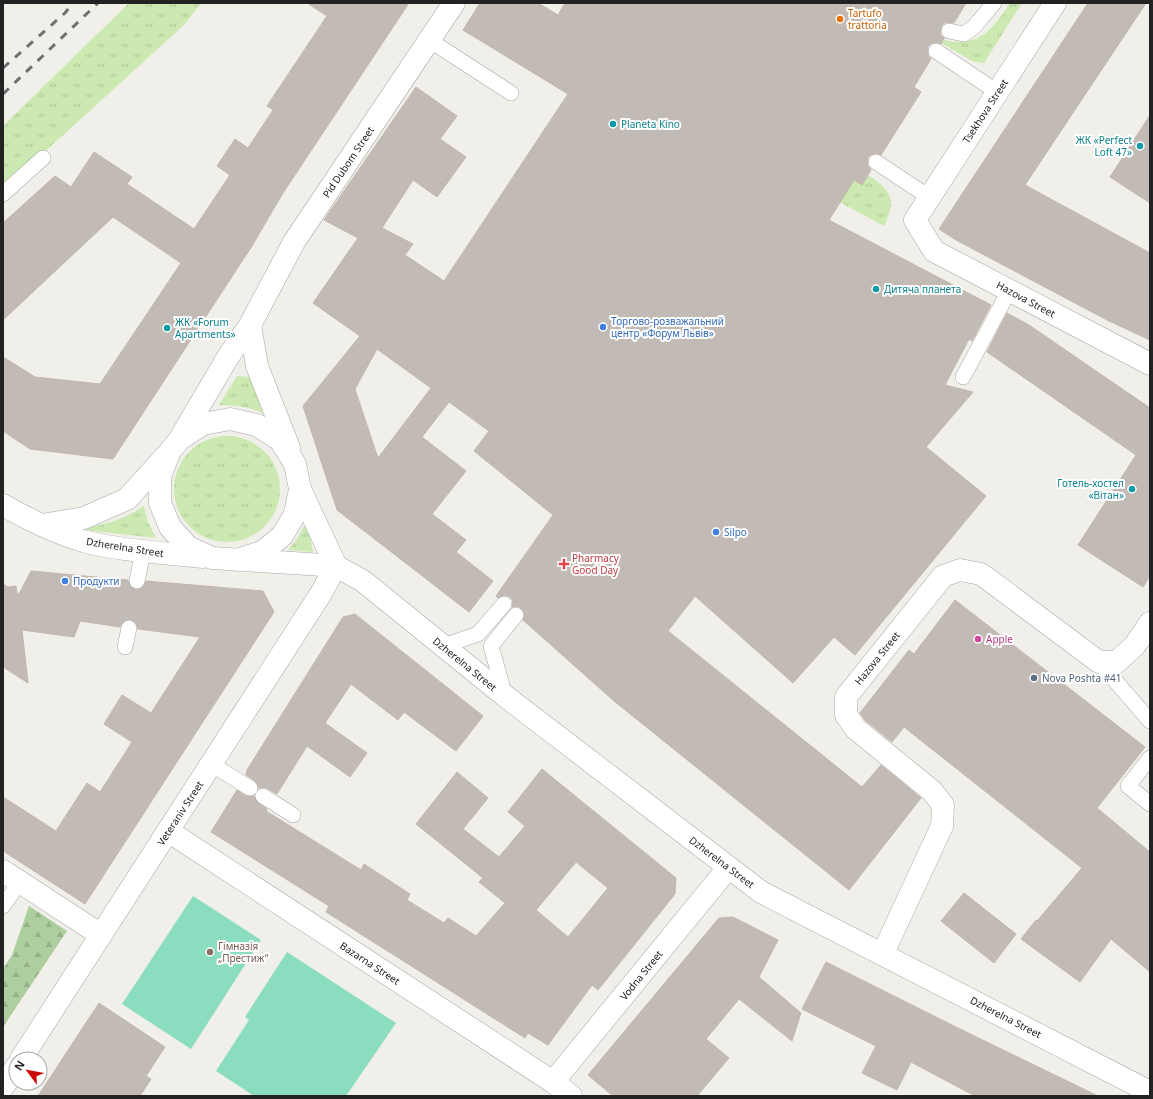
<svg xmlns="http://www.w3.org/2000/svg" width="1153" height="1099" font-family="'Noto Sans',sans-serif">
<style>
.grass{fill:url(#grass-tufts)}
.forest{fill:url(#forest-firs)}
.pitch{fill:#8addbe}
.building{fill:#c2bbb5;stroke:#c3b6ab;fill-rule:evenodd}
.lines{fill:none;stroke-linecap:round;stroke-linejoin:round}
.service-casing{stroke:#a6a6a6;stroke-width:16}
.minor-casing{stroke:#a6a6a6;stroke-width:23}
.tertiary-casing{stroke:#a6a6a6;stroke-width:23}
.service{stroke:#fff;stroke-width:15}
.minor{stroke:#fff;stroke-width:22}
.tertiary{stroke:#fff;stroke-width:22}
.rail{stroke:#707070;stroke-width:3;stroke-dasharray:8 8;stroke-linecap:butt}
.food-dot{fill:#e8710a;stroke:#fff;stroke-width:1.5}
.culture-dot{fill:#0f9aa8;stroke:#fff;stroke-width:1.5}
.shop-dot{fill:#3f7fe0;stroke:#fff;stroke-width:1.5}
.health-dot{fill:#e0444e;stroke:#fff;stroke-width:1.5}
.hotel-dot{fill:#d1479c;stroke:#fff;stroke-width:1.5}
.service-dot{fill:#5c6f8a;stroke:#fff;stroke-width:1.5}
.education-dot{fill:#8d6e63;stroke:#fff;stroke-width:1.5}
.labels{text-anchor:middle;stroke-width:4;stroke-linejoin:round;paint-order:stroke}
.food-label{font-size:10px;fill:#c56008;stroke:#fff;text-anchor:start}
.street-label{font-size:10px;fill:#222;stroke:#fff}
.culture-label{font-size:10px;fill:#0d838f;stroke:#fff;text-anchor:start}
.shop-label{font-size:10px;fill:#366cbe;stroke:#fff;text-anchor:start}
.health-label{font-size:10px;fill:#be3a42;stroke:#fff;text-anchor:start}
.hotel-label{font-size:10px;fill:#b23c85;stroke:#fff;text-anchor:start}
.service-label{font-size:10px;fill:#4e5e75;stroke:#fff;text-anchor:start}
.education-label{font-size:10px;fill:#785e54;stroke:#fff;text-anchor:start}
</style>
<defs>
<pattern id="grass-tufts" width="24" height="20" patternUnits="userSpaceOnUse"><rect width="24" height="20" fill="#cce9b1"/><path d="M3 7l-1-3M5 7V3M7 7l1-3M15 17l-1-3M17 17v-4M19 17l1-3" fill="none" stroke="#afc898"/></pattern>
<pattern id="forest-firs" width="22" height="20" patternUnits="userSpaceOnUse"><rect width="22" height="20" fill="#adcf9f"/><path d="M5 1l3.5 6h-7zM16 11l3.5 6h-7z" fill="#95b189"/></pattern>
</defs>
<rect width="100%" height="100%" fill="#f1efe9"/>
<g class="grass">
<path d="M 129,3 L 201,3 L 185,24 L 3,190 L 3,126 Z"/>
<path d="M 1010,3 L 1022,3 L 984,63 L 974,62 L 941,43 L 944,40 C 979,48 992,30 1010,3 Z"/>
<path d="M 868,175 C 892,191 897,199 884,226 L 836,200 L 854,180 L 862,185 Z"/>
<path d="M 237,376 L 251,377 L 265,414 C 249,407 237,405 219,405 Z"/>
<circle cx="227" cy="489" r="53"/>
<path d="M 144,506 L 148,522 L 156,538 L 84,530 L 84,528 C 107,524 125,519 144,506 Z"/>
<path d="M 307,521 L 313,552 L 288,550 L 297,539 Z"/>
</g>
<path class="forest" d="M 29,906 L 67,931 L 3,1027 L 3,969 L 12,955 Z"/>
<g class="pitch">
<path d="M 193,896 L 261,940 L 191,1049 L 122,1004 Z"/>
<path d="M 287,952 L 396,1023 L 346,1096 L 254,1096 L 216,1071 L 249,1020 L 245,1017 Z"/>
</g>
<g class="building">
<path d="M 307,3 L 409,3 L 283,193 L 252,246 L 113,459 L 30,449 L 3,431 L 3,357 L 35,377 L 100,384 L 181,263 L 113,217 L 3,320 L 3,223 L 55,176 L 71,187 L 94,152 L 132,177 L 127,184 L 194,229 L 230,175 L 217,166 L 235,139 L 248,148 L 273,110 L 267,106 L 327,16 Z"/>
<path d="M 480,3 L 538,3 L 558,15 L 565,3 L 966,3 L 954,23 L 946,22 L 942,25 L 940,34 L 944,38 L 941,44 L 932,43 L 928,46 L 928,55 L 931,59 L 914,87 L 921,92 L 881,155 L 872,154 L 868,157 L 868,166 L 871,170 L 862,185 L 854,180 L 829,220 L 991,305 L 972,341 L 969,339 L 945,385 L 973,392 L 926,447 L 986,496 L 855,655 L 834,637 L 793,683 L 695,596 L 668,631 L 862,787 L 881,765 L 921,798 L 849,890 L 614,701 L 523,620 L 524,611 L 518,606 L 512,607 L 513,601 L 510,597 L 505,595 L 498,598 L 496,596 L 553,515 L 474,451 L 489,431 L 449,402 L 422,437 L 466,471 L 432,514 L 466,540 L 456,552 L 493,581 L 469,612 L 337,510 L 303,406 L 360,336 L 313,303 L 358,238 L 324,220 L 416,87 L 457,116 L 440,139 L 466,157 L 437,197 L 413,180 L 382,228 L 413,244 L 405,255 L 444,281 L 568,94 L 463,30 ZM 377,349 L 431,388 L 378,458 L 355,389 Z"/>
<path d="M 1088,3 L 1146,3 L 1025,185 L 1150,253 L 1150,340 L 1107,320 L 956,240 L 939,229 Z"/>
<path d="M 1150,115 L 1150,203 L 1110,177 Z"/>
<path d="M 1007,313 L 1029,325 L 1150,408 L 1150,576 L 1143,587 L 1078,545 L 1136,455 L 987,352 Z"/>
<path d="M 31,571 L 128,580 L 131,587 L 136,590 L 143,587 L 146,581 L 263,591 L 274,612 L 85,904 L 3,851 L 3,797 L 56,831 L 87,783 L 100,792 L 132,742 L 104,724 L 122,695 L 151,713 L 200,637 L 138,629 L 135,622 L 130,619 L 123,622 L 120,627 L 80,621 L 74,637 L 22,630 L 28,683 L 3,667 L 3,584 L 8,587 L 16,586 L 17,593 L 19,594 Z"/>
<path d="M 955,600 L 1145,747 L 1097,808 L 1150,852 L 1150,972 L 1111,939 L 1080,982 L 1021,939 L 1036,920 L 1037,921 L 1082,868 L 904,727 L 892,742 L 865,720 L 860,713 L 909,650 L 914,654 Z"/>
<path d="M 355,614 L 483,716 L 456,751 L 404,712 L 398,720 L 351,684 L 325,723 L 367,753 L 350,777 L 307,746 L 277,794 L 267,788 L 259,788 L 255,781 L 246,775 L 247,770 L 343,617 Z"/>
<path d="M 542,769 L 676,878 L 675,894 L 598,990 L 592,985 L 548,1045 L 528,1033 L 525,1038 L 326,912 L 329,906 L 211,832 L 237,790 L 246,796 L 254,796 L 258,803 L 267,809 L 266,811 L 361,870 L 364,864 L 410,894 L 407,900 L 444,923 L 448,918 L 476,936 L 505,903 L 479,882 L 483,878 L 416,824 L 457,772 L 488,798 L 463,829 L 499,857 L 525,826 L 508,812 ZM 576,862 L 608,888 L 568,937 L 536,910 Z"/>
<path d="M 964,893 L 1016,934 L 994,963 L 941,921 Z"/>
<path d="M 733,917 L 778,940 L 759,977 L 801,1013 L 792,1041 L 739,999 L 706,1039 L 729,1058 L 697,1096 L 613,1096 L 588,1075 L 719,918 Z"/>
<path d="M 826,962 L 960,1029 L 1098,1096 L 975,1096 L 911,1062 L 897,1090 L 862,1073 L 876,1046 L 802,1009 Z"/>
<path d="M 99,1003 L 165,1047 L 146,1076 L 151,1079 L 140,1096 L 38,1096 Z"/>
</g>
<g class="lines">
<g class="service-casing">
<g id="service">
<path d="M 949,31 L 964,34 L 974,27 L 994,3"/>
<path d="M 429,40 L 511,93"/>
<path d="M 936,51 L 997,92"/>
<path d="M 876,162 L 929,197"/>
<path d="M 3,194 L 43,158"/>
<path d="M 963,377 L 1009,291"/>
<path d="M 137,581 L 143,551"/>
<path d="M 443,646 L 478,634 L 504,604"/>
<path d="M 125,647 L 129,628"/>
<path d="M 1099,662 L 1150,721"/>
<path d="M 505,696 L 491,646 L 516,615"/>
<path d="M 1150,758 L 1128,786 L 1150,804"/>
<path d="M 211,764 L 250,788"/>
<path d="M 263,796 L 293,815"/>
<path d="M 3,906 L 20,882"/>
</g>
</g>
<g class="minor-casing">
<g id="minor">
<path d="M 1055,3 L 915,220 L 934,251 L 1150,364"/>
<path d="M 168,831 L 553,1082 L 571,1096"/>
<path d="M 3,871 L 101,935"/>
<path d="M 883,953 L 942,826 L 943,805 L 932,791 L 856,729 L 846,715 L 846,697 L 943,576 L 960,570 L 981,574 L 1099,662 L 1117,662 L 1135,645 L 1150,623"/>
<path d="M 21,1059 L 320,595 L 336,566"/>
<path d="M 553,1082 L 728,868"/>
<path d="M 3,1087 L 16,1067"/>
</g>
</g>
<g class="tertiary-casing">
<g id="tertiary">
<path d="M 250,325 L 257,366 L 289,448"/>
<path d="M 182,435 L 228,357 L 250,325 L 294,242 L 454,3"/>
<path d="M 300,489 L 336,566"/>
<path d="M 3,505 C 30,520 57,534 87,542 C 122,551 166,553 203,557"/>
<path d="M 42,525 L 84,518 L 127,499 L 165,457"/>
<path d="M 237,560 L 262,552 L 282,536 L 295,514 L 300,489 L 295,464 L 280,440 L 257,425 L 230,419 L 203,424 L 180,439 L 170,451 L 160,476 L 160,503 L 170,527 L 188,547 L 212,558 L 308,564 L 336,566 L 363,581 L 505,696 L 761,892 L 1150,1092"/>
</g>
</g>
<use href="#service" class="service"/>
<use href="#minor" class="minor"/>
<use href="#tertiary" class="tertiary"/>
<g class="rail">
<path d="M 3,68 L 65,13 L 73,3"/>
<path d="M 3,94 L 98,3"/>
</g>
</g>
<circle class="food-dot" cx="840" cy="19" r="4"/>
<g class="culture-dot">
<circle cx="613" cy="124" r="4"/>
<circle cx="1140" cy="146" r="4"/>
<circle cx="876" cy="289" r="4"/>
<circle cx="167" cy="328" r="4"/>
<circle cx="1132" cy="489" r="4"/>
</g>
<g class="shop-dot">
<circle cx="603" cy="327" r="4"/>
<circle cx="716" cy="532" r="4"/>
<circle cx="65" cy="581" r="4"/>
</g>
<path class="health-dot" d="M562 558h4v4h4v4h-4v4h-4v-4h-4v-4h4z"/>
<circle class="hotel-dot" cx="978" cy="639" r="4"/>
<circle class="service-dot" cx="1034" cy="678" r="4"/>
<circle class="education-dot" cx="210" cy="952" r="4"/>
<g class="labels">
<g class="food-label">
<text x="848" y="17">Tartufo<tspan x="848" dy="12">trattoria</tspan></text>
</g>
<g class="street-label">
<text transform="translate(985 111) rotate(-57)" y="4">Tsekhova Street</text>
<text transform="translate(348 162) rotate(-56)" y="4">Pid Dubom Street</text>
<text transform="translate(1026 299) rotate(28)" y="4">Hazova Street</text>
<text transform="translate(125 547) rotate(9)" y="4">Dzherelna Street</text>
<text transform="translate(877 658) rotate(-51)" y="4">Hazova Street</text>
<text transform="translate(465 664) rotate(39)" y="4">Dzherelna Street</text>
<text transform="translate(180 813) rotate(-57)" y="4">Veteraniv Street</text>
<text transform="translate(722 862) rotate(37)" y="4">Dzherelna Street</text>
<text transform="translate(370 963) rotate(33)" y="4">Bazarna Street</text>
<text transform="translate(641 975) rotate(-51)" y="4">Vodna Street</text>
<text transform="translate(1006 1017) rotate(27)" y="4">Dzherelna Street</text>
</g>
<g class="culture-label">
<text x="621" y="128">Planeta Kino</text>
<text x="1132" y="144" text-anchor="end">ЖК «Perfect<tspan x="1132" dy="12">Loft 47»</tspan></text>
<text x="884" y="293">Дитяча планета</text>
<text x="175" y="326">ЖК «Forum<tspan x="175" dy="12">Apartments»</tspan></text>
<text x="1124" y="487" text-anchor="end">Готель-хостел<tspan x="1124" dy="12">«Вітан»</tspan></text>
</g>
<g class="shop-label">
<text x="611" y="325">Торгово-розважальний<tspan x="611" dy="12">центр «Форум Львів»</tspan></text>
<text x="724" y="536">Silpo</text>
<text x="73" y="585">Продукти</text>
</g>
<g class="health-label">
<text x="572" y="562">Pharmacy<tspan x="572" dy="12">Good Day</tspan></text>
</g>
<g class="hotel-label">
<text x="986" y="643">Apple</text>
</g>
<g class="service-label">
<text x="1042" y="682">Nova Poshta #41</text>
</g>
<g class="education-label">
<text x="218" y="950">Гімназія<tspan x="218" dy="12">„Престиж“</tspan></text>
</g>
</g>
<rect width="1153" height="1099" fill="none" stroke="#222222" stroke-width="8"/>
<g transform="translate(28 1071) rotate(302)"><circle r="19" fill="#ffffff" stroke="#a7a7a7"/>
<path d="M0-3L7 15L0 10L-7 15Z" fill="#cd0906"/>
<text y="-6" font-size="11" font-weight="bold" text-anchor="middle" fill="#222222">N</text>
</g>
</svg>
